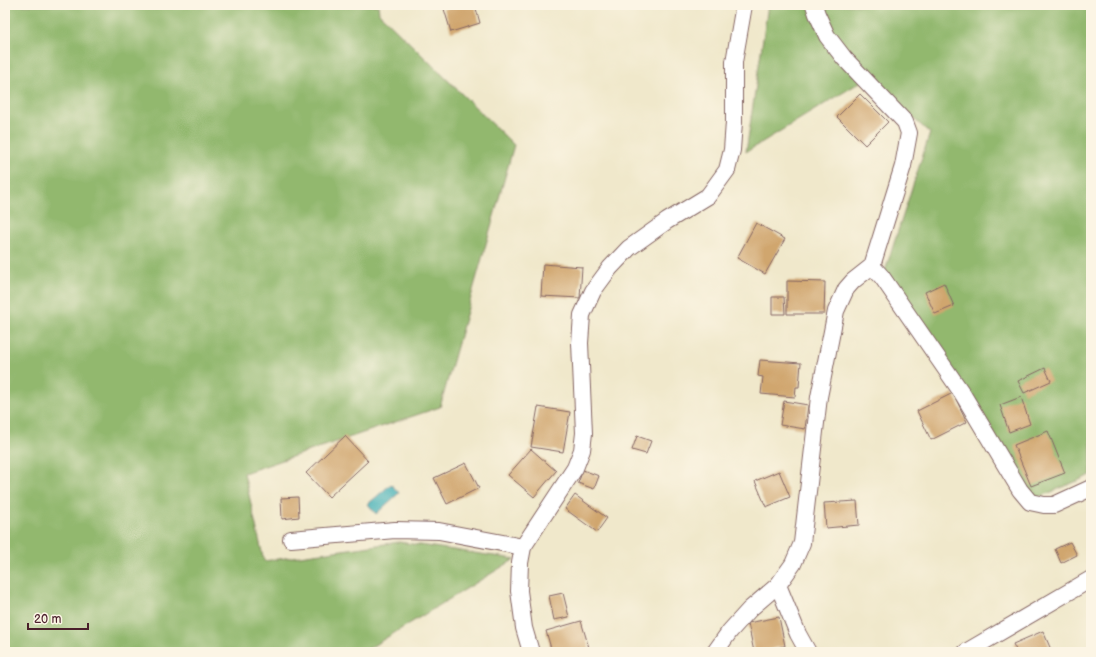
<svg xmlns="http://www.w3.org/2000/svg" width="1096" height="657" font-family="'Balsamiq Sans',sans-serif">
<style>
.forest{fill:#92b86e;stroke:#6e6c4c}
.water{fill:#3badb5;stroke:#426670}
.building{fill:#d0a66e}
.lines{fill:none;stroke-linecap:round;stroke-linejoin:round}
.minor-casing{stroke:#846563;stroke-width:18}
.minor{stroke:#fff;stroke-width:16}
</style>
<rect width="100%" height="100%" fill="#fcf5e5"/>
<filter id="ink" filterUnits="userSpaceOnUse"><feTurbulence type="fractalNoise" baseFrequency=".025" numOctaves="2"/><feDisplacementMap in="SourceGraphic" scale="8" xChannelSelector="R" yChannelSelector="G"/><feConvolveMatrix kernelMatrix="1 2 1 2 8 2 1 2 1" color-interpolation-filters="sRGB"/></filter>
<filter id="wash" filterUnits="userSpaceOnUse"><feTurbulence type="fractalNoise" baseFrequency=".012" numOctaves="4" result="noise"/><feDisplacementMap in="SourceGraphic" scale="16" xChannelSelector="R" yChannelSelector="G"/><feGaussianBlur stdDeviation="0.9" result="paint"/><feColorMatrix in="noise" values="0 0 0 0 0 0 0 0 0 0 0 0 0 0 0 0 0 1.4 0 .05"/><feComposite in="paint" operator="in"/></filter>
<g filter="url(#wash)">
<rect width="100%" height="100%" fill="#f0e8cb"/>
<g class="forest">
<path d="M 5,5 L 378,5 L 379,13 L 514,145 L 440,407 L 244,473 L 264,561 L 399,542 L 515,559 L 363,652 L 5,652 Z"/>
<path d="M 768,5 L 1091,5 L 1091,475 L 1028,502 L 882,280 L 930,133 L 867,78 L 746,152 Z"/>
</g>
<path class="water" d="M 391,484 L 399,493 L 376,514 L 368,504 Z"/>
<g id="blocks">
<g class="building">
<path d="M 458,5 L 475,5 L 480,23 L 451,32 L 444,9 Z"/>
<path d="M 860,94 L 888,122 L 865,145 L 837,117 Z"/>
<path d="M 756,223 L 785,239 L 765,274 L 737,258 Z"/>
<path d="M 543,264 L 582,267 L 580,298 L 541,296 Z"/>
<path d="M 787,281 L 825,282 L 824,314 L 787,314 Z"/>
<path d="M 944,283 L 954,306 L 935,314 L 925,292 Z"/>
<path d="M 772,297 L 784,297 L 785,314 L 772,314 Z"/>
<path d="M 760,360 L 801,363 L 799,387 L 796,387 L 795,397 L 761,394 L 763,377 L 758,376 Z"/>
<path d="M 1045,368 L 1051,381 L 1024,393 L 1018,381 Z"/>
<path d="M 953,393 L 967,422 L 931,440 L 917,411 Z"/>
<path d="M 1021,397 L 1030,424 L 1009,432 L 1000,405 Z"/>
<path d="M 784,401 L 808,405 L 805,429 L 780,425 Z"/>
<path d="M 538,407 L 570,412 L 563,452 L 531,447 Z"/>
<path d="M 1048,431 L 1065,473 L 1031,486 L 1014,445 Z"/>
<path d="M 345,436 L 368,461 L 329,497 L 306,473 Z"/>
<path d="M 637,436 L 651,441 L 646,454 L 632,450 Z"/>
<path d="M 531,449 L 556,471 L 534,497 L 508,475 Z"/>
<path d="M 466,463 L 479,488 L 447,504 L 434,478 Z"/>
<path d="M 583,470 L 599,476 L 594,489 L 578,483 Z"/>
<path d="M 779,471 L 790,497 L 766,507 L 755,481 Z"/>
<path d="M 575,495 L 607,518 L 597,532 L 565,509 Z"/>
<path d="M 298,497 L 299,517 L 282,519 L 281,498 Z"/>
<path d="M 857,501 L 859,525 L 826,528 L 824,503 Z"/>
<path d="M 1070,542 L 1077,555 L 1061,563 L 1055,549 Z"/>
<path d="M 563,593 L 569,617 L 554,620 L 549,596 Z"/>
<path d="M 779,617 L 785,646 L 758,652 L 754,652 L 748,623 Z"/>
<path d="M 581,621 L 590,651 L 586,652 L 552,652 L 546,631 Z"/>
<path d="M 1043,631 L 1052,652 L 1017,652 L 1013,644 Z"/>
</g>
</g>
</g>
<g filter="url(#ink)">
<use href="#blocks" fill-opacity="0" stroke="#846563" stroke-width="1"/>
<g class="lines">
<g class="minor-casing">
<g id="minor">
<path d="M 872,266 L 882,277 L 962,393 L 1020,490 L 1030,502 L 1044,505 L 1054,505 L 1091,488"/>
<path d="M 291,539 L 395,530 L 439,531 L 523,547"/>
<path d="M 778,585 L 798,634 L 808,652"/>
<path d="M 531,652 L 524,628 L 519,591 L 520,563 L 523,547 L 575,468 L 582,450 L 584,433 L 580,343 L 582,315 L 593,291 L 610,268 L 629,248 L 667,221 L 708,196 L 727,170 L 732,150 L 734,122 L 734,62 L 744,5"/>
<path d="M 715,652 L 730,631 L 750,609 L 778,585 L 793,564 L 802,543 L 819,397 L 836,311 L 846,289 L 853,281 L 872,266 L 903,166 L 909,133 L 905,122 L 884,100 L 844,58 L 827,36 L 817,14 L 814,5"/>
<path d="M 966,652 L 1091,579"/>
</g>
</g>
<use href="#minor" class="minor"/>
</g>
</g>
<rect width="1096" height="657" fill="none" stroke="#fcf5e5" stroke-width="20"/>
<path d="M28 623v6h60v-6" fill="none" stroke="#4a1f2b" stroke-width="2"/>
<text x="34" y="623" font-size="12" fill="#4a1f2b" stroke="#fcf5e5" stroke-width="3" paint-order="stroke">20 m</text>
</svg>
